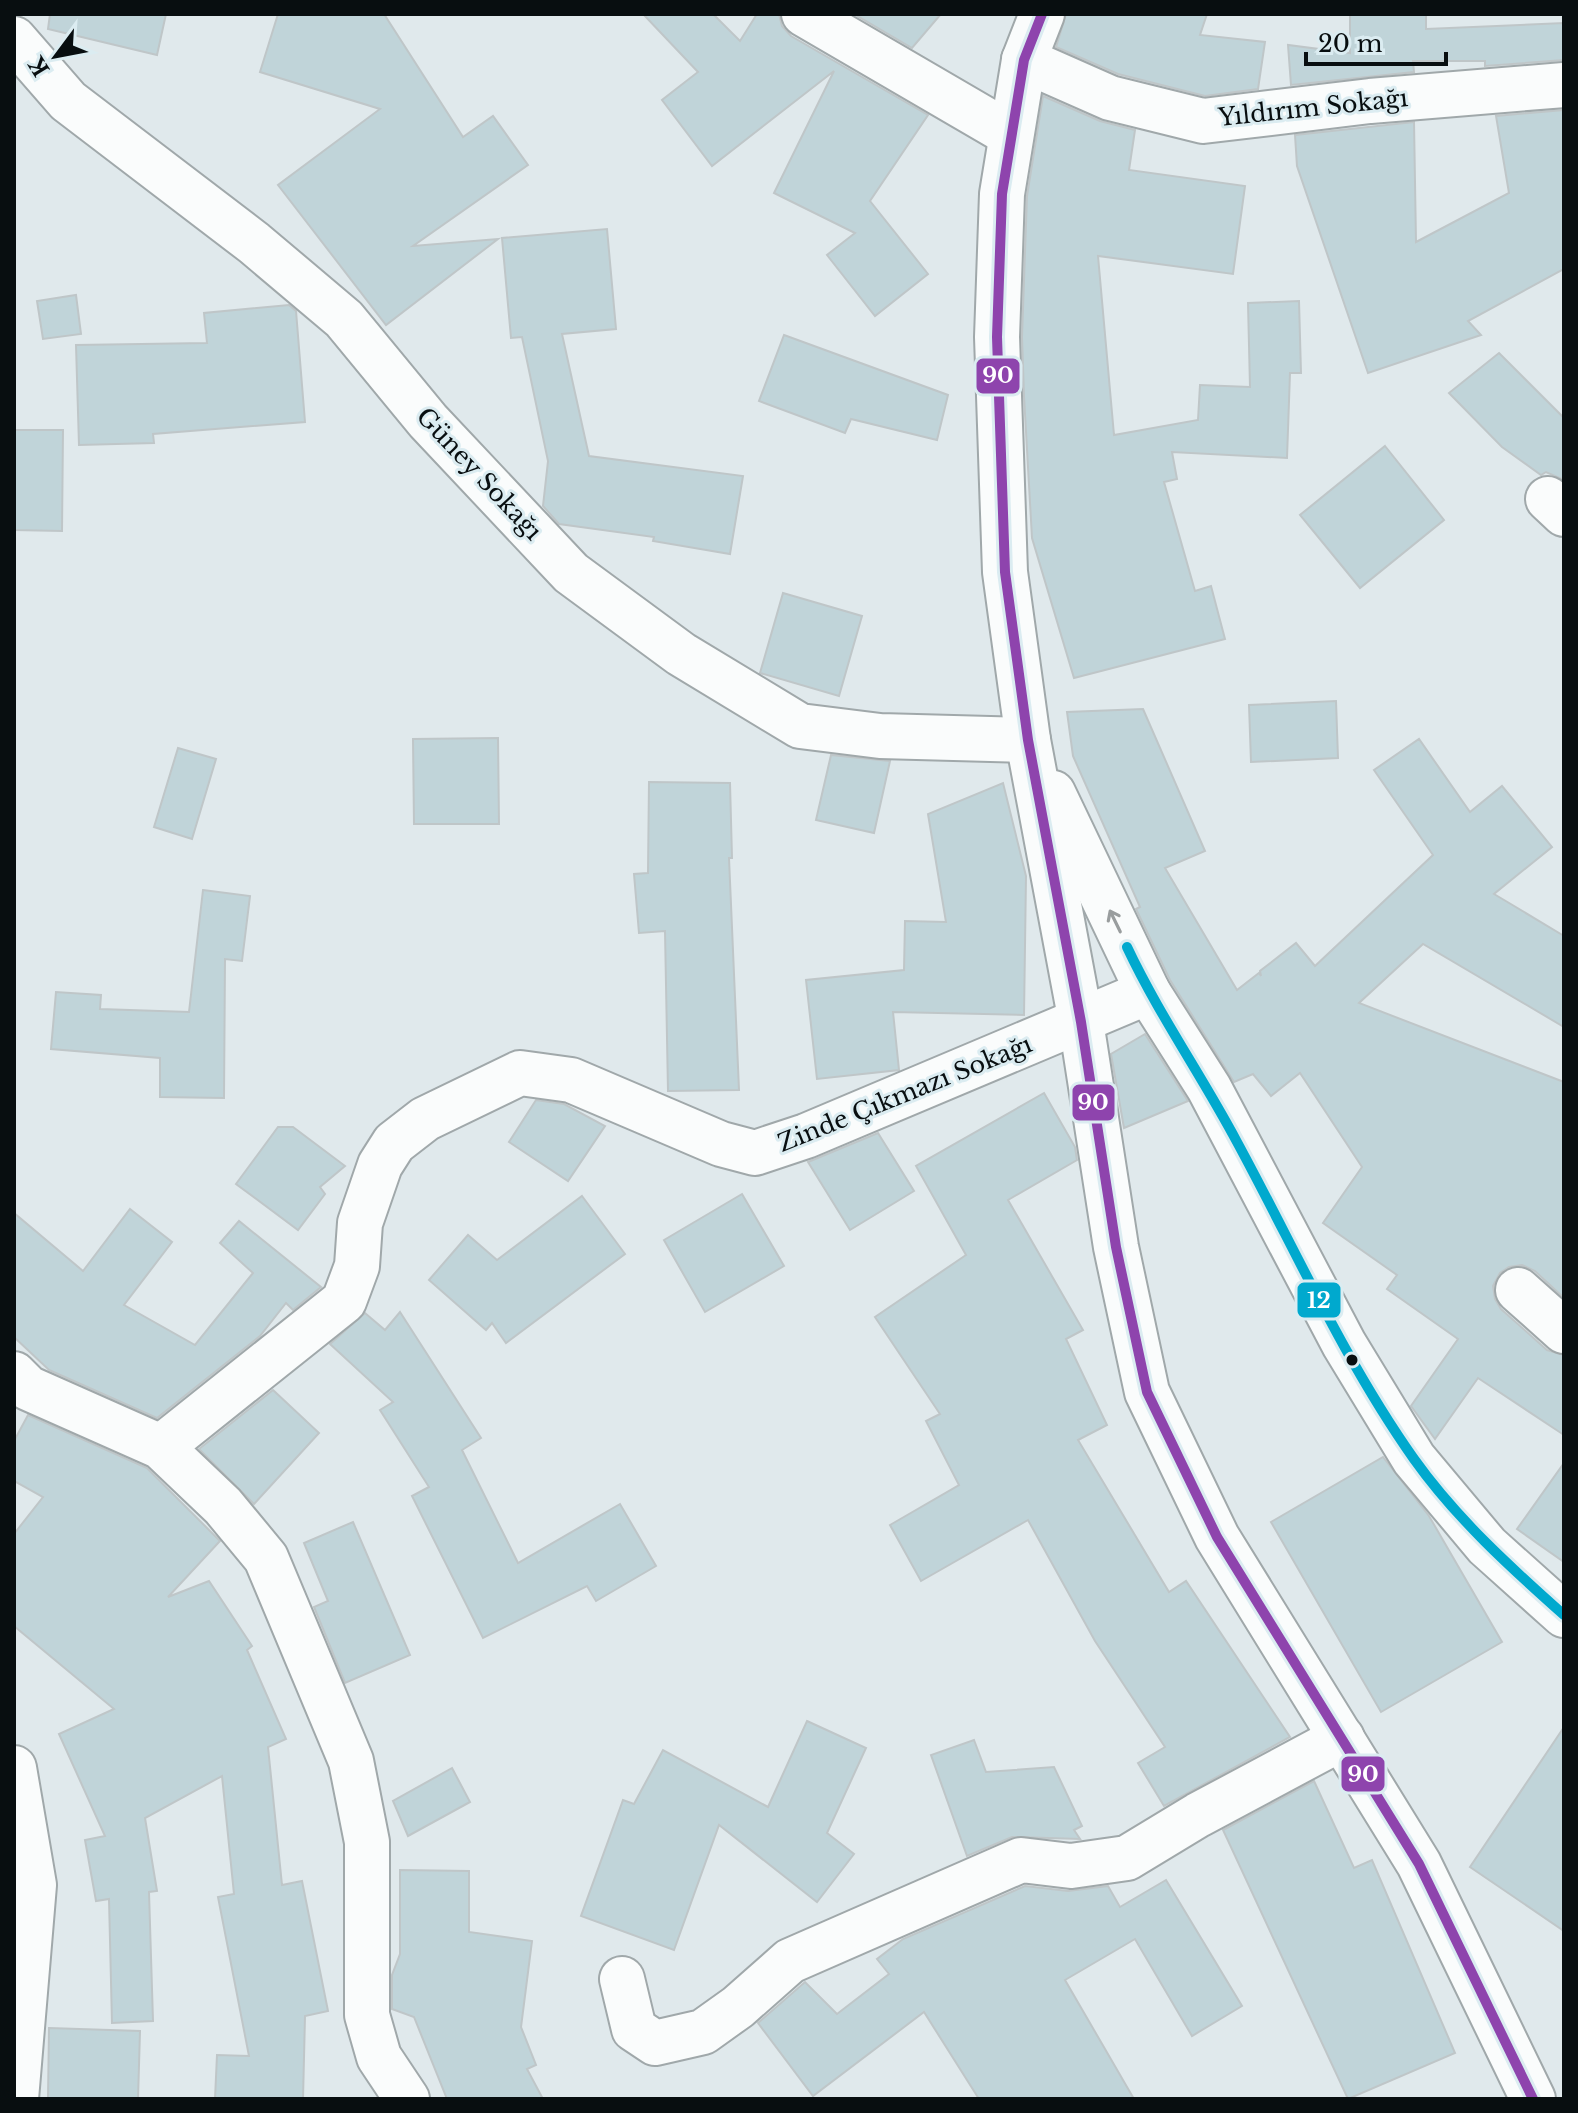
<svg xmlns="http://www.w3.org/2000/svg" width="1578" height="2113" font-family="'Libre Baskerville',serif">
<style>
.building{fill:#c0d4d9;stroke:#bfc6c8;stroke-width:2}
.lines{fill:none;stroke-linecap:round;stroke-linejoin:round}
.minor-casing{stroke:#a0a8aa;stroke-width:48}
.minor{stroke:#fafcfc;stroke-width:44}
.bus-1-casing{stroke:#dbecf1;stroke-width:16}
.bus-2-casing{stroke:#dbecf1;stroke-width:16}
.bus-1{stroke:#8e44ad;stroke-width:10}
.bus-2{stroke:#00a9ce;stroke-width:10}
.oneway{stroke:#999d9e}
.bus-dot{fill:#080e10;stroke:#dbecf1;stroke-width:3}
.labels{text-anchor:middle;stroke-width:6;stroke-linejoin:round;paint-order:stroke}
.street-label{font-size:24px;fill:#080e10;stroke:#dbecf1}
.line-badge{stroke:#dbecf1;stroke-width:3}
.badge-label{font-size:22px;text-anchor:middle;font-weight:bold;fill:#fff}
</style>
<rect width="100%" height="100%" fill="#e0e9ec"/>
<g class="building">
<path d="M 50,14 L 166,14 L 157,55 L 48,29 Z"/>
<path d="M 278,14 L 384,14 L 463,137 L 493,116 L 528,165 L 413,246 L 498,239 L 386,325 L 278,185 L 380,109 L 260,72 Z"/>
<path d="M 643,14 L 713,14 L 740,41 L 757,14 L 779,14 L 782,26 L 791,36 L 928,115 L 870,201 L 928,274 L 875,316 L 827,255 L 855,233 L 774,193 L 834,71 L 712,166 L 662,100 L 698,72 Z"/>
<path d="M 854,14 L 941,14 L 912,48 Z"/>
<path d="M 1066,14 L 1207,14 L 1200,35 L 1265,42 L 1258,89 L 1205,96 L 1118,74 L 1056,47 Z"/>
<path d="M 1350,14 L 1426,14 L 1426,29 L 1564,23 L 1564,60 L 1485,66 L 1485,61 L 1413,61 L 1414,72 L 1291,85 L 1288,45 L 1350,53 Z"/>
<path d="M 1043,96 L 1100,121 L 1135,130 L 1129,170 L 1245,186 L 1233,274 L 1098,256 L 1114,435 L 1198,420 L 1200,385 L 1250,387 L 1248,303 L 1299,301 L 1301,373 L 1290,373 L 1287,458 L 1172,452 L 1177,479 L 1164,482 L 1195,591 L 1211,586 L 1225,639 L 1074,678 L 1032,538 L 1024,396 L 1022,337 L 1027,196 Z"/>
<path d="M 1564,110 L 1564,269 L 1468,321 L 1481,335 L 1368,373 L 1297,166 L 1295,135 L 1414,122 L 1416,242 L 1509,193 L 1496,116 Z"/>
<path d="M 607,229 L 616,329 L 562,334 L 589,456 L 743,476 L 730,554 L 653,541 L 654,537 L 559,524 L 543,506 L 548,461 L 522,337 L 511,338 L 502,238 Z"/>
<path d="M 76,295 L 81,334 L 43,339 L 37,301 Z"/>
<path d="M 289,305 L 296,311 L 305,422 L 153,434 L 154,443 L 79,445 L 76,345 L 207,343 L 204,313 Z"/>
<path d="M 784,335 L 948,395 L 937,440 L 851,419 L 845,433 L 759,401 Z"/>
<path d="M 1499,353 L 1564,418 L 1564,480 L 1546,472 L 1541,475 L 1502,447 L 1449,393 Z"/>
<path d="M 14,430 L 63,430 L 62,531 L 14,530 Z"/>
<path d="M 1385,446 L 1444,520 L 1360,588 L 1300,515 Z"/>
<path d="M 783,593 L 862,616 L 839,696 L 760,673 Z"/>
<path d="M 1336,701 L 1338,758 L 1251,762 L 1249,705 Z"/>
<path d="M 1143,709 L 1205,851 L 1165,868 L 1237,990 L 1259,973 L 1261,976 L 1260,971 L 1296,943 L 1315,966 L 1433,855 L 1374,770 L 1419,739 L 1470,812 L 1502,786 L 1552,847 L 1494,894 L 1564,936 L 1564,1027 L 1423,944 L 1359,1003 L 1564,1082 L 1564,1298 L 1535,1271 L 1522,1265 L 1509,1267 L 1500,1273 L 1493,1286 L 1495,1299 L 1501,1309 L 1547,1350 L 1564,1355 L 1564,1435 L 1478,1378 L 1435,1439 L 1411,1406 L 1458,1339 L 1387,1289 L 1397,1275 L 1323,1223 L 1362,1167 L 1300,1073 L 1271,1096 L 1253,1074 L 1234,1082 L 1170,980 L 1136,909 L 1140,907 L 1073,756 L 1067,712 Z"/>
<path d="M 498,738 L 499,824 L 414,824 L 413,739 Z"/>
<path d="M 178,748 L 216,759 L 192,839 L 154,827 Z"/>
<path d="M 831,755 L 890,761 L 874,833 L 816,820 Z"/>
<path d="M 649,782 L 730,783 L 732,858 L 729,858 L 739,1090 L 668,1091 L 665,931 L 639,933 L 634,874 L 648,873 Z"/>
<path d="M 1003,783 L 1026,876 L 1024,1015 L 893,1012 L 899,1070 L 817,1079 L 806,980 L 904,970 L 905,921 L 946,922 L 928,814 Z"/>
<path d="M 203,890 L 250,896 L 242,961 L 225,959 L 224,1098 L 160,1097 L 160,1058 L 51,1049 L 56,992 L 101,995 L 100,1009 L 189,1012 Z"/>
<path d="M 1145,1034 L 1188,1101 L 1124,1128 L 1111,1054 Z"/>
<path d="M 1044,1093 L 1075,1147 L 1077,1160 L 1008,1200 L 1083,1330 L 1066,1339 L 1107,1425 L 1078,1440 L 1169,1592 L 1186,1581 L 1290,1737 L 1164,1806 L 1138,1763 L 1165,1747 L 1095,1641 L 1028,1520 L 921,1581 L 890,1525 L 959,1485 L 926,1421 L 940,1414 L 875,1317 L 966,1255 L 916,1166 Z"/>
<path d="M 536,1100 L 564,1104 L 605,1126 L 568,1181 L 509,1142 Z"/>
<path d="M 278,1127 L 293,1127 L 345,1166 L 320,1187 L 325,1194 L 298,1230 L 236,1184 Z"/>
<path d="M 878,1133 L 914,1191 L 850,1230 L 808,1162 Z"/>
<path d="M 742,1194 L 784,1266 L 705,1312 L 664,1240 Z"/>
<path d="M 582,1196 L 625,1254 L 506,1343 L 492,1323 L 486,1330 L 429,1280 L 468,1235 L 497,1260 Z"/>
<path d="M 130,1209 L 172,1242 L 124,1305 L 195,1345 L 253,1273 L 220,1243 L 239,1221 L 321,1287 L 293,1310 L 286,1303 L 260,1336 L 157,1418 L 49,1370 L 14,1337 L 14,1213 L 83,1271 Z"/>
<path d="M 400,1312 L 481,1438 L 462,1450 L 518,1563 L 620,1504 L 656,1566 L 596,1601 L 587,1586 L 483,1638 L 412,1496 L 429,1487 L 380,1410 L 393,1402 L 330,1344 L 365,1313 L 385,1330 Z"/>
<path d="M 273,1390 L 319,1433 L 254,1504 L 199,1449 Z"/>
<path d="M 28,1415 L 147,1468 L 220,1541 L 168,1597 L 209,1581 L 252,1646 L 247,1650 L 286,1739 L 268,1747 L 282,1885 L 302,1881 L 328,2011 L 305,2016 L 303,2099 L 215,2099 L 217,2055 L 249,2056 L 218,1897 L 234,1894 L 222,1776 L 145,1818 L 157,1891 L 149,1892 L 153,2021 L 112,2023 L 109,1899 L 96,1901 L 85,1840 L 105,1836 L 59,1734 L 114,1709 L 14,1626 L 14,1534 L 43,1497 L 14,1481 L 14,1441 Z"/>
<path d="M 1383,1457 L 1429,1516 L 1502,1642 L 1381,1712 L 1271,1522 Z"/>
<path d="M 1564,1463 L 1564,1562 L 1517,1529 Z"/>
<path d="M 353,1522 L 410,1655 L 345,1683 L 314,1607 L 328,1601 L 304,1543 Z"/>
<path d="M 807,1721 L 866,1748 L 827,1833 L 854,1854 L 817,1902 L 719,1825 L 674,1950 L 581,1916 L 623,1800 L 634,1804 L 663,1750 L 768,1807 Z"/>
<path d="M 1564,1727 L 1564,1931 L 1470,1867 Z"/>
<path d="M 974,1740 L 986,1772 L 1054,1767 L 1082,1826 L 1074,1830 L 1080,1839 L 1012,1837 L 967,1856 L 931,1755 Z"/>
<path d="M 452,1768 L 470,1802 L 408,1836 L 393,1801 Z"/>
<path d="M 1314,1781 L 1354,1868 L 1372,1860 L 1455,2053 L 1348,2099 L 1223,1830 Z"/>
<path d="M 400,1870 L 469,1871 L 469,1932 L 532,1941 L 521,2027 L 536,2065 L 527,2069 L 543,2099 L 447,2099 L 414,2017 L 392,2009 L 392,1975 L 400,1954 Z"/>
<path d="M 1166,1880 L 1242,2006 L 1192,2036 L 1135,1939 L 1065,1980 L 1134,2099 L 979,2099 L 924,2012 L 813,2096 L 758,2023 L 805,1982 L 837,2014 L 889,1974 L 877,1959 L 903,1939 L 1025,1886 L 1068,1891 L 1108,1886 L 1120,1907 Z"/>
<path d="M 49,2028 L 140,2031 L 138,2099 L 48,2099 Z"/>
</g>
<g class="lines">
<g class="minor-casing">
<g id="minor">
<path d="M 804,14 L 1010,134"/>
<path d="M 1042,14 L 1024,60 L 1002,194 L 997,337 L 1005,572 L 1028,740 L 1081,1022 L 1116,1247 L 1147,1392 L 1217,1537 L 1419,1864 L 1533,2099"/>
<path d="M 14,39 L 68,101 L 254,243 L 344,319 L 428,421 L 571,573 L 681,654 L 800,726 L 880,736 L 1028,740"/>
<path d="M 1024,60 L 1110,98 L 1203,121 L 1370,101 L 1564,85"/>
<path d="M 1548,499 L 1564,514"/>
<path d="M 1053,793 L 1148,992 L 1209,1088 L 1344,1344 L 1414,1459 L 1487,1546 L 1564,1615"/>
<path d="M 1518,1290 L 1564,1331"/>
<path d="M 14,1374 L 28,1388 L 161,1447 L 223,1506 L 266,1558 L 351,1761 L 367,1842 L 367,2015 L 379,2057 L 407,2099"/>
<path d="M 161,1447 L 344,1301 L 357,1266 L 360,1223 L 380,1165 L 394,1143 L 425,1119 L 520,1073 L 571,1080 L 721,1144 L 755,1153 L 806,1136 L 1148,992"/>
<path d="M 14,1768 L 34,1885 L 16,2099"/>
<path d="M 622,1979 L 634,2029 L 655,2043 L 703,2032 L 738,2007 L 790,1961 L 1021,1860 L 1071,1866 L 1127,1858 L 1198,1815 L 1342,1738"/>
</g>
</g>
<use href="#minor" class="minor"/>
<g class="bus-1-casing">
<path id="bus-1" d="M 1042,14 L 1024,60 L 1002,194 L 997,337 L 1005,572 L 1028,740 L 1081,1022 L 1116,1247 L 1147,1392 L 1217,1537 L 1419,1864 L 1533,2099"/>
</g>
<g class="bus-2-casing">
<path id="bus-2" d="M 1127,947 C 1159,1015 1202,1076 1237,1142 C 1294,1247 1344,1360 1414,1459 C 1456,1518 1510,1567 1564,1615"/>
</g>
<use href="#bus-1" class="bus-1"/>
<use href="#bus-2" class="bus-2"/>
</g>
<defs><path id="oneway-shaft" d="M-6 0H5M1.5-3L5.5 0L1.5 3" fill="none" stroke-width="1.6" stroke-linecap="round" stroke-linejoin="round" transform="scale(2)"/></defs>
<use class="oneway" href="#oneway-shaft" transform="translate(1115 921) rotate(-116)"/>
<circle class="bus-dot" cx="1352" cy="1360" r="7"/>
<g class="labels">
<g class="street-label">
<text transform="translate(1313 108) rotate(-6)" y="8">Yıldırım Sokağı</text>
<text transform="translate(479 474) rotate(47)" y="8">Güney Sokağı</text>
<text transform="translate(905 1094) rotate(-22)" y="8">Zinde Çıkmazı Sokağı</text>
</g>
</g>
<g class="line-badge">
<rect x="975" y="357" width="46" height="38" rx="8" fill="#8e44ad"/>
<rect x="1071" y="1083" width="45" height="39" rx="8" fill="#8e44ad"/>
<rect x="1296" y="1281" width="46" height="38" rx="8" fill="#00a9ce"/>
<rect x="1340" y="1755" width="46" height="38" rx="8" fill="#8e44ad"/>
</g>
<g class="badge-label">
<text x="998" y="383">90</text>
<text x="1093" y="1110">90</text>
<text x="1319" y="1308">12</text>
<text x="1363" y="1782">90</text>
</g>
<rect width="1578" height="2113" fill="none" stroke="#080e10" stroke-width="32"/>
<g transform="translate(56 56) rotate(238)" stroke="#dbecf1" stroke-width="6" paint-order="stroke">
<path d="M0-6L14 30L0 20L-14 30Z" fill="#080e10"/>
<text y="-12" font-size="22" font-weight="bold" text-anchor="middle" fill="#080e10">K</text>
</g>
<path d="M1306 52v12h140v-12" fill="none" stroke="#080e10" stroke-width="4"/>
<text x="1318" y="52" font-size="24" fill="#080e10" stroke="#dbecf1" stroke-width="6" paint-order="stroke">20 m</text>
</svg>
